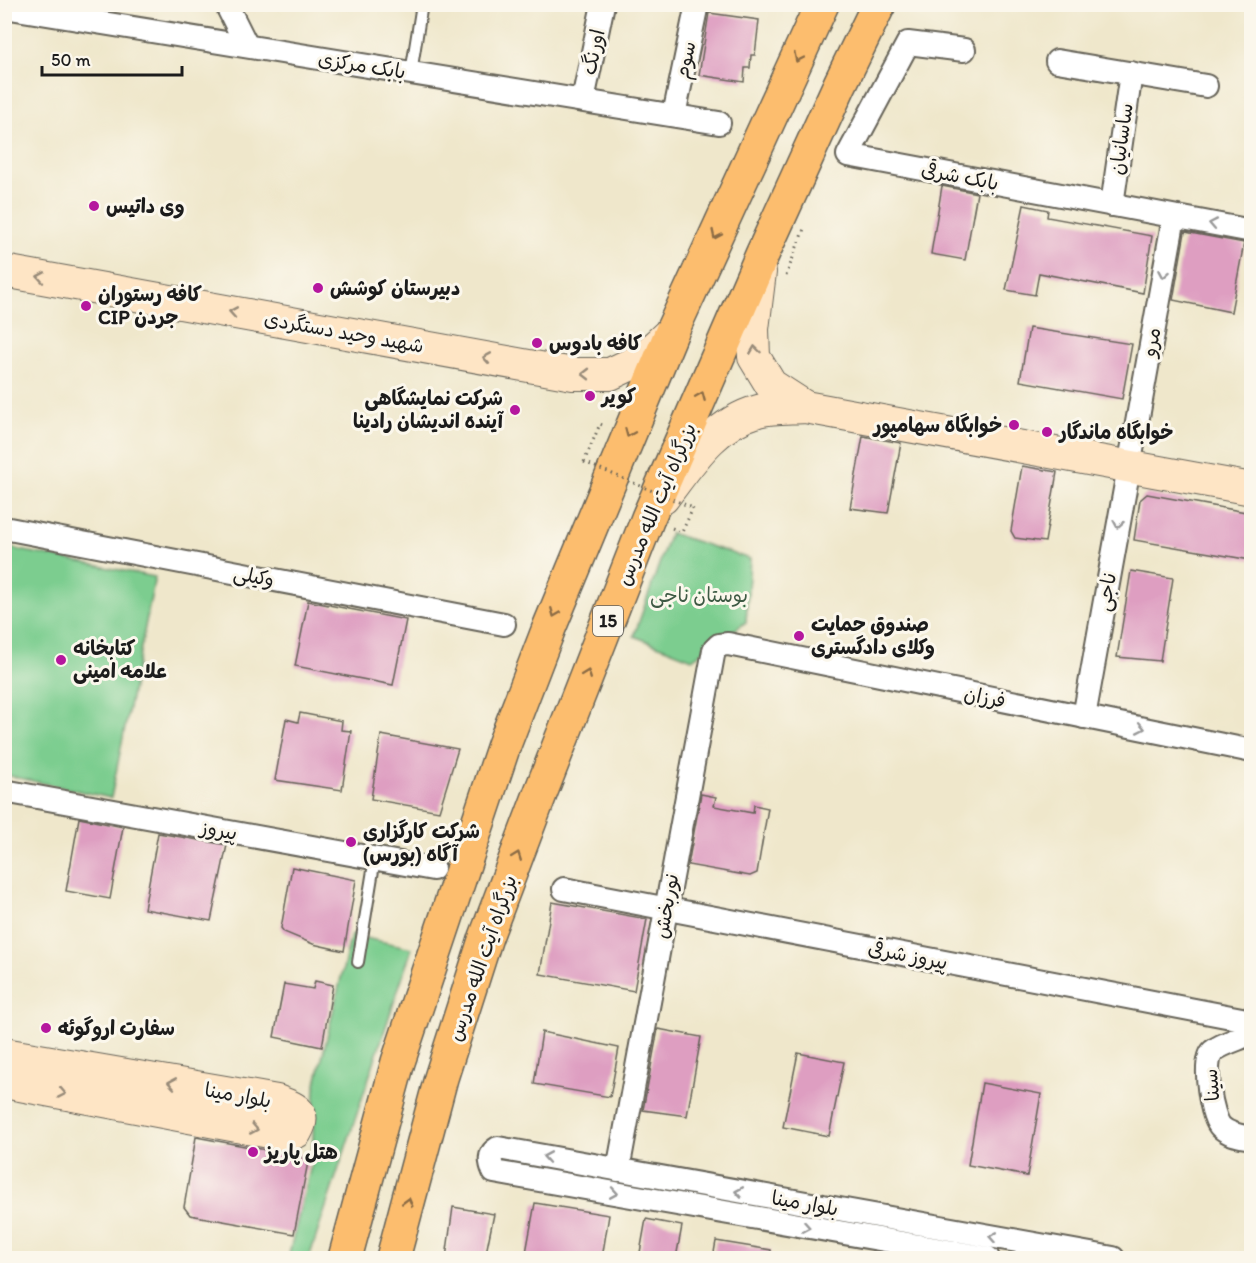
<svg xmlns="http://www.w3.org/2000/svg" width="1256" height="1263" font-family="Itim,'Playpen Sans Arabic',sans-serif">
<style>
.green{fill:#7ccd8f;stroke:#4c7456;stroke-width:1.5}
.building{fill:#de9ec1}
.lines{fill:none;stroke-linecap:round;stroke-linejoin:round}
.lane-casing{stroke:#666359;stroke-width:14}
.street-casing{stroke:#666359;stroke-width:26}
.secondary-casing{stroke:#666359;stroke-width:34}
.highway-casing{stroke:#666359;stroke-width:36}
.path{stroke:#666359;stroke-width:3;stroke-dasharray:1.5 4.5;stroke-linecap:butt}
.lane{stroke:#fff;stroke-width:10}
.street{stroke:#fff;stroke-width:22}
.secondary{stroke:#fee5c5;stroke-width:32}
.highway{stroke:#fcbd6e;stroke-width:33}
.path-bridge{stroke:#666359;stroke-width:3;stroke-dasharray:1.5 4.5;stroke-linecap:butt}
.oneway{stroke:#8c6c45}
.oneway2{stroke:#999}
.oneway3{stroke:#988b79}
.poi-dot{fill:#b5179e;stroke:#fbf7ec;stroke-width:2}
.labels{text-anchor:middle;stroke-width:6;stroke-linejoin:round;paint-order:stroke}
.shield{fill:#fbf7ec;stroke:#5f5e5a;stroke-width:1.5}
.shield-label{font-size:18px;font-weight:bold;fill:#1c1c1c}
.street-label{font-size:20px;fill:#1c1c1c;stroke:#fbf7ec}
.poi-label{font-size:20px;font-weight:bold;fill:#1c1c1c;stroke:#fbf7ec;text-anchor:start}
.park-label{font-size:20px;fill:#3e5a44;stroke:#fbf7ec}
</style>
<rect width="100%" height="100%" fill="#fbf7ec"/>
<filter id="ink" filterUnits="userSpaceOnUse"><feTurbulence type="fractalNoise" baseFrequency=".0167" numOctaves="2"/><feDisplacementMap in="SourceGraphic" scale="12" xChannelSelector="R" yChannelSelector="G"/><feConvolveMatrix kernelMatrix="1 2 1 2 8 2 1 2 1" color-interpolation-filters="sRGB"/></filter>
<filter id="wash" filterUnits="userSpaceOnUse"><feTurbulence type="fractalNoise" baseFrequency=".008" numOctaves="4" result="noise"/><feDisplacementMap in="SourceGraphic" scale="24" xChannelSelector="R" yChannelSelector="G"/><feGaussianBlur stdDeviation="1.35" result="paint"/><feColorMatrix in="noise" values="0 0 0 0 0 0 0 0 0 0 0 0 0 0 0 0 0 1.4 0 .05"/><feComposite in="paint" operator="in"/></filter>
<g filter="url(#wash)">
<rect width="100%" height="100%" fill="#efe7cb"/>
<g class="green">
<path d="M 670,533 L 750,559 L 746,622 L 692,659 L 634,636 Z"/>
<path d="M 5,547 L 155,577 L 111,798 L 5,775 Z"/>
<path d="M 351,935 L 412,948 L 309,1258 L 288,1258 L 312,1162 L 315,1088 Z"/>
</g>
<g id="blocks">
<g class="building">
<path d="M 709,13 L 759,20 L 755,55 L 751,55 L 750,68 L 745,68 L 744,82 L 699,75 Z"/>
<path d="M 942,186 L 977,193 L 965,260 L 931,254 Z"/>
<path d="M 1024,205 L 1048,210 L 1047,217 L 1152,236 L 1143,293 L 1039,273 L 1035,295 L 1006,290 Z"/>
<path d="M 1185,232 L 1244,243 L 1231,312 L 1173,300 Z"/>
<path d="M 1029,328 L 1132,344 L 1122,399 L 1020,381 Z"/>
<path d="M 863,436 L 901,443 L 888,513 L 850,508 Z"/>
<path d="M 1022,466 L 1057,472 L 1045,542 L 1015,538 L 1011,531 Z"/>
<path d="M 1147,494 L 1251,513 L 1251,560 L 1134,540 L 1140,500 Z"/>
<path d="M 1131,571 L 1173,578 L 1160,661 L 1117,657 Z"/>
<path d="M 308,601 L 406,620 L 393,685 L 295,666 Z"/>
<path d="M 300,713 L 342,721 L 341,730 L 351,731 L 342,790 L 275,780 L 286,719 L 298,722 Z"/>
<path d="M 381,735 L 458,749 L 439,811 L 371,799 Z"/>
<path d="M 701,794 L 716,797 L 714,806 L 753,813 L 754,805 L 768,808 L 757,873 L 750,876 L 688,865 Z"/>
<path d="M 79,818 L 123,827 L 110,899 L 66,891 Z"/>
<path d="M 158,833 L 227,845 L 211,921 L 144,909 Z"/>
<path d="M 292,867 L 356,880 L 344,951 L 313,944 L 284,932 L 281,928 Z"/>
<path d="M 552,902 L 647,919 L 634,991 L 540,974 Z"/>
<path d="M 315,981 L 333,985 L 322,1047 L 274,1037 L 284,984 L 313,989 Z"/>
<path d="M 658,1029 L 701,1037 L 687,1116 L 643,1110 Z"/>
<path d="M 542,1032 L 619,1048 L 610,1097 L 534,1084 Z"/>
<path d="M 798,1053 L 844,1062 L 829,1136 L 783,1127 Z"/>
<path d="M 982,1083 L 1041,1094 L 1027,1176 L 968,1165 Z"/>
<path d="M 196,1137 L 282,1153 L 292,1152 L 297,1153 L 308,1162 L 294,1234 L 190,1215 L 184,1207 Z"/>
<path d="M 535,1203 L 609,1215 L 602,1258 L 525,1258 Z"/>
<path d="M 453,1207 L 494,1214 L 485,1258 L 446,1258 Z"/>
<path d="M 646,1219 L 682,1226 L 676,1258 L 639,1258 Z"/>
<path d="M 716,1241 L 771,1250 L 771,1258 L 713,1258 Z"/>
</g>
</g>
</g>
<g filter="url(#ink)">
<use href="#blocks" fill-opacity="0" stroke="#666359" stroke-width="1.5"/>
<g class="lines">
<g class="lane-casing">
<g id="lane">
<path d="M 411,73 L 422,4"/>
<path d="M 358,962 L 375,858"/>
</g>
</g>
<g class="street-casing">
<g id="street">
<path d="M 226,4 L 247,46"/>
<path d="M 4,7 L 719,123"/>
<path d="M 964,50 L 908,43 L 848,155 L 1252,231"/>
<path d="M 1057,61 L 1206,86"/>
<path d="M 583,100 L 603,4"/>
<path d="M 674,115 L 697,4"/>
<path d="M 1112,205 L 1131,73"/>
<path d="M 4,528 L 504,624"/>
<path d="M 1084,717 L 1174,217"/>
<path d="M 4,791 L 433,869"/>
<path d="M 564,889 L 1252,1021"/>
<path d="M 1252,1033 C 1240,1039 1223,1043 1213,1051 C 1202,1061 1211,1117 1221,1127 C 1229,1135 1241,1136 1252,1138"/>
<path d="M 618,1170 L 714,650 L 719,645 L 728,644 L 1252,751"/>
<path d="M 988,1258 L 494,1172 C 490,1163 488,1154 498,1148 L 1113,1258"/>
</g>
</g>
<g class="secondary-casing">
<g id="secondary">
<path d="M 4,271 L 573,374 L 610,374 L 642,359 L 672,331"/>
<path d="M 760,272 L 753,329 L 754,357 L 771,385 L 805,407"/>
<path d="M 663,498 C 690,463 713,424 758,411 C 772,407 790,408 805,407 L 1252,489"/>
<path d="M 4,1054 L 277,1101 C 294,1108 308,1111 296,1132 L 285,1135 L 4,1082"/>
</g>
</g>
<g class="highway-casing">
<g id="highway">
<path d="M 345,1258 L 398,1062 L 504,745 L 549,628 L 672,331 L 822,4"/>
<path d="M 393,1258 L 441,1078 L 486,937 L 542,789 L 648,518 L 762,255 L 840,84 L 879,4"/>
</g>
</g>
<g class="path">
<path d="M 786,276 L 805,226"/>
<path d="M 584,462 L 600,424 L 605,426"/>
<path d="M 672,528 L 682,532 L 693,508"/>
</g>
<use href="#lane" class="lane"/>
<use href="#street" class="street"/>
<use href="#secondary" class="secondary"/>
<use href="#highway" class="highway"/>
<path class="path-bridge" d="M 584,462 L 693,508"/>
</g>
<defs><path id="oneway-chevron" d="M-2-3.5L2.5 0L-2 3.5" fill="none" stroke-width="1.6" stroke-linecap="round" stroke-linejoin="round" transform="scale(1.5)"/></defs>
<g class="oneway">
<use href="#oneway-chevron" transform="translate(798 58) rotate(115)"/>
<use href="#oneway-chevron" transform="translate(716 235) rotate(115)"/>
<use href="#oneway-chevron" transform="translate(701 396) rotate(-67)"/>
<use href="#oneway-chevron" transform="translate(629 433) rotate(113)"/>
<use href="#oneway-chevron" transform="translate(555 613) rotate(112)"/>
<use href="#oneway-chevron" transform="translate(587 674) rotate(-69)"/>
<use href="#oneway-chevron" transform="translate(517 856) rotate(-69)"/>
<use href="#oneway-chevron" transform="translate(408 1202) rotate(-75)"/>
</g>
<g class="oneway2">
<use href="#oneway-chevron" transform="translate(1213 224) rotate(-169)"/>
<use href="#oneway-chevron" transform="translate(1164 274) rotate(100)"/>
<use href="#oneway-chevron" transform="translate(1118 524) rotate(100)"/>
<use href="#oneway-chevron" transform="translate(1141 728) rotate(11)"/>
<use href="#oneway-chevron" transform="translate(547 1157) rotate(-170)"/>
<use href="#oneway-chevron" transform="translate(739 1192) rotate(-170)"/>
<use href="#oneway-chevron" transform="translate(614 1193) rotate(10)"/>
<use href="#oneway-chevron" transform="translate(806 1227) rotate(10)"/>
<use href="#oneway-chevron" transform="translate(993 1237) rotate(-170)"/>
</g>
<g class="oneway3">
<use href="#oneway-chevron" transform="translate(41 277) rotate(-170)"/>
<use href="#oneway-chevron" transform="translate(233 312) rotate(-170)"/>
<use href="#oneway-chevron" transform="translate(755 350) rotate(-98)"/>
<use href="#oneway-chevron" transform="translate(487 358) rotate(-170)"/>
<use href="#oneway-chevron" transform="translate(586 374) rotate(180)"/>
<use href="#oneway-chevron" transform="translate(172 1083) rotate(-170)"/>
<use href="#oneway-chevron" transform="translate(62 1093) rotate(11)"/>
<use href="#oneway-chevron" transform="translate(254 1129) rotate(11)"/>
</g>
</g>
<g class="poi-dot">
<circle cx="94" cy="206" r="6"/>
<circle cx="318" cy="288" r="6"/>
<circle cx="86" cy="306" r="6"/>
<circle cx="537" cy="343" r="6"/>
<circle cx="590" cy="396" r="6"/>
<circle cx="515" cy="410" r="6"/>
<circle cx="1014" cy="425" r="6"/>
<circle cx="1047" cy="432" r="6"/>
<circle cx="799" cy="636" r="6"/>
<circle cx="61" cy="660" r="6"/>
<circle cx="351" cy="842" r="6"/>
<circle cx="46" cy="1028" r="6"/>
<circle cx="253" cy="1152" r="6"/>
</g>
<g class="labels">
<rect class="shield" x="593" y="606" width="30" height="30" rx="4.5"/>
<g class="shield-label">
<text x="608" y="627">15</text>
</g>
<g class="street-label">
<text transform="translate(593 52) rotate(-78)" y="7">اورنگ</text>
<text transform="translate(685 60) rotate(-78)" y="7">سوم</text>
<text transform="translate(362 65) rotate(9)" y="7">بابک مرکزی</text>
<text transform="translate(1121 139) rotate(-82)" y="7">ساسانیان</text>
<text transform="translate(960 176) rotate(11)" y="7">بابک شرقی</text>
<text transform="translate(344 332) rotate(10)" y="7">شهید وحید دستگردی</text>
<text transform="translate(1151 342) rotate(-80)" y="7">مرو</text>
<text transform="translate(656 504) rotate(-67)" y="7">بزرگراه آیت الله مدرس</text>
<text transform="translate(254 576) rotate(11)" y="7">وكيلی</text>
<text transform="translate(1106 592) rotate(-80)" y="7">ناجی</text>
<text transform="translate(985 697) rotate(11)" y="7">فرزان</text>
<text transform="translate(219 830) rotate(10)" y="7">پیروز</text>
<text transform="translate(666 906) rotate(-80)" y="7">نوربخش</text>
<text transform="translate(908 955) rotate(11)" y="7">پیروز شرقی</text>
<text transform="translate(482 958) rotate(-71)" y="7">بزرگراه آیت الله مدرس</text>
<text transform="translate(1211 1085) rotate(-95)" y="7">سینا</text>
<text transform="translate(238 1095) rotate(10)" y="7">بلوار مینا</text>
<text transform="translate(805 1203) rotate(10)" y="7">بلوار مینا</text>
</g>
<g class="poi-label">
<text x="106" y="213">وی داتیس</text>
<text x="330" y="295">دبیرستان کوشش</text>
<text x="98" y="301">كافه رستوران<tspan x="98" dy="23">CIP جردن</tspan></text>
<text x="549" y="350">کافه بادوس</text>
<text x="602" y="403">کویر</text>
<text x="503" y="405" text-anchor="end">شرکت نمایشگاهی<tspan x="503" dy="23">آینده اندیشان رادینا</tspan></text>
<text x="1002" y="432" text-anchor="end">خوابگاه سهامپور</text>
<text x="1059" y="439">خوابگاه ماندگار</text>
<text x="811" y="631">صندوق حمایت<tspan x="811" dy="23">وکلای دادگستری</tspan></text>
<text x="73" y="655">کتابخانه<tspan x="73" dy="23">علامه امینی</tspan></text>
<text x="363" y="838">شرکت کارگزاری<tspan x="363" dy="23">آگاه (بورس)</tspan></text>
<text x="58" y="1035">سفارت اروگوئه</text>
<text x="265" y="1159">هتل پاریز</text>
</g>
<g class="park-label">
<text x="699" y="602">بوستان ناجی</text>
</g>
</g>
<rect width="1256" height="1263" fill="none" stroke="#fbf7ec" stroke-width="24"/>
<path d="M42 66v9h140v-9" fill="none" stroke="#1c1c1c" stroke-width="3"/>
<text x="51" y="66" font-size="18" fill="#1c1c1c" stroke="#fbf7ec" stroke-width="4.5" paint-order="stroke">50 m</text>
</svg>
